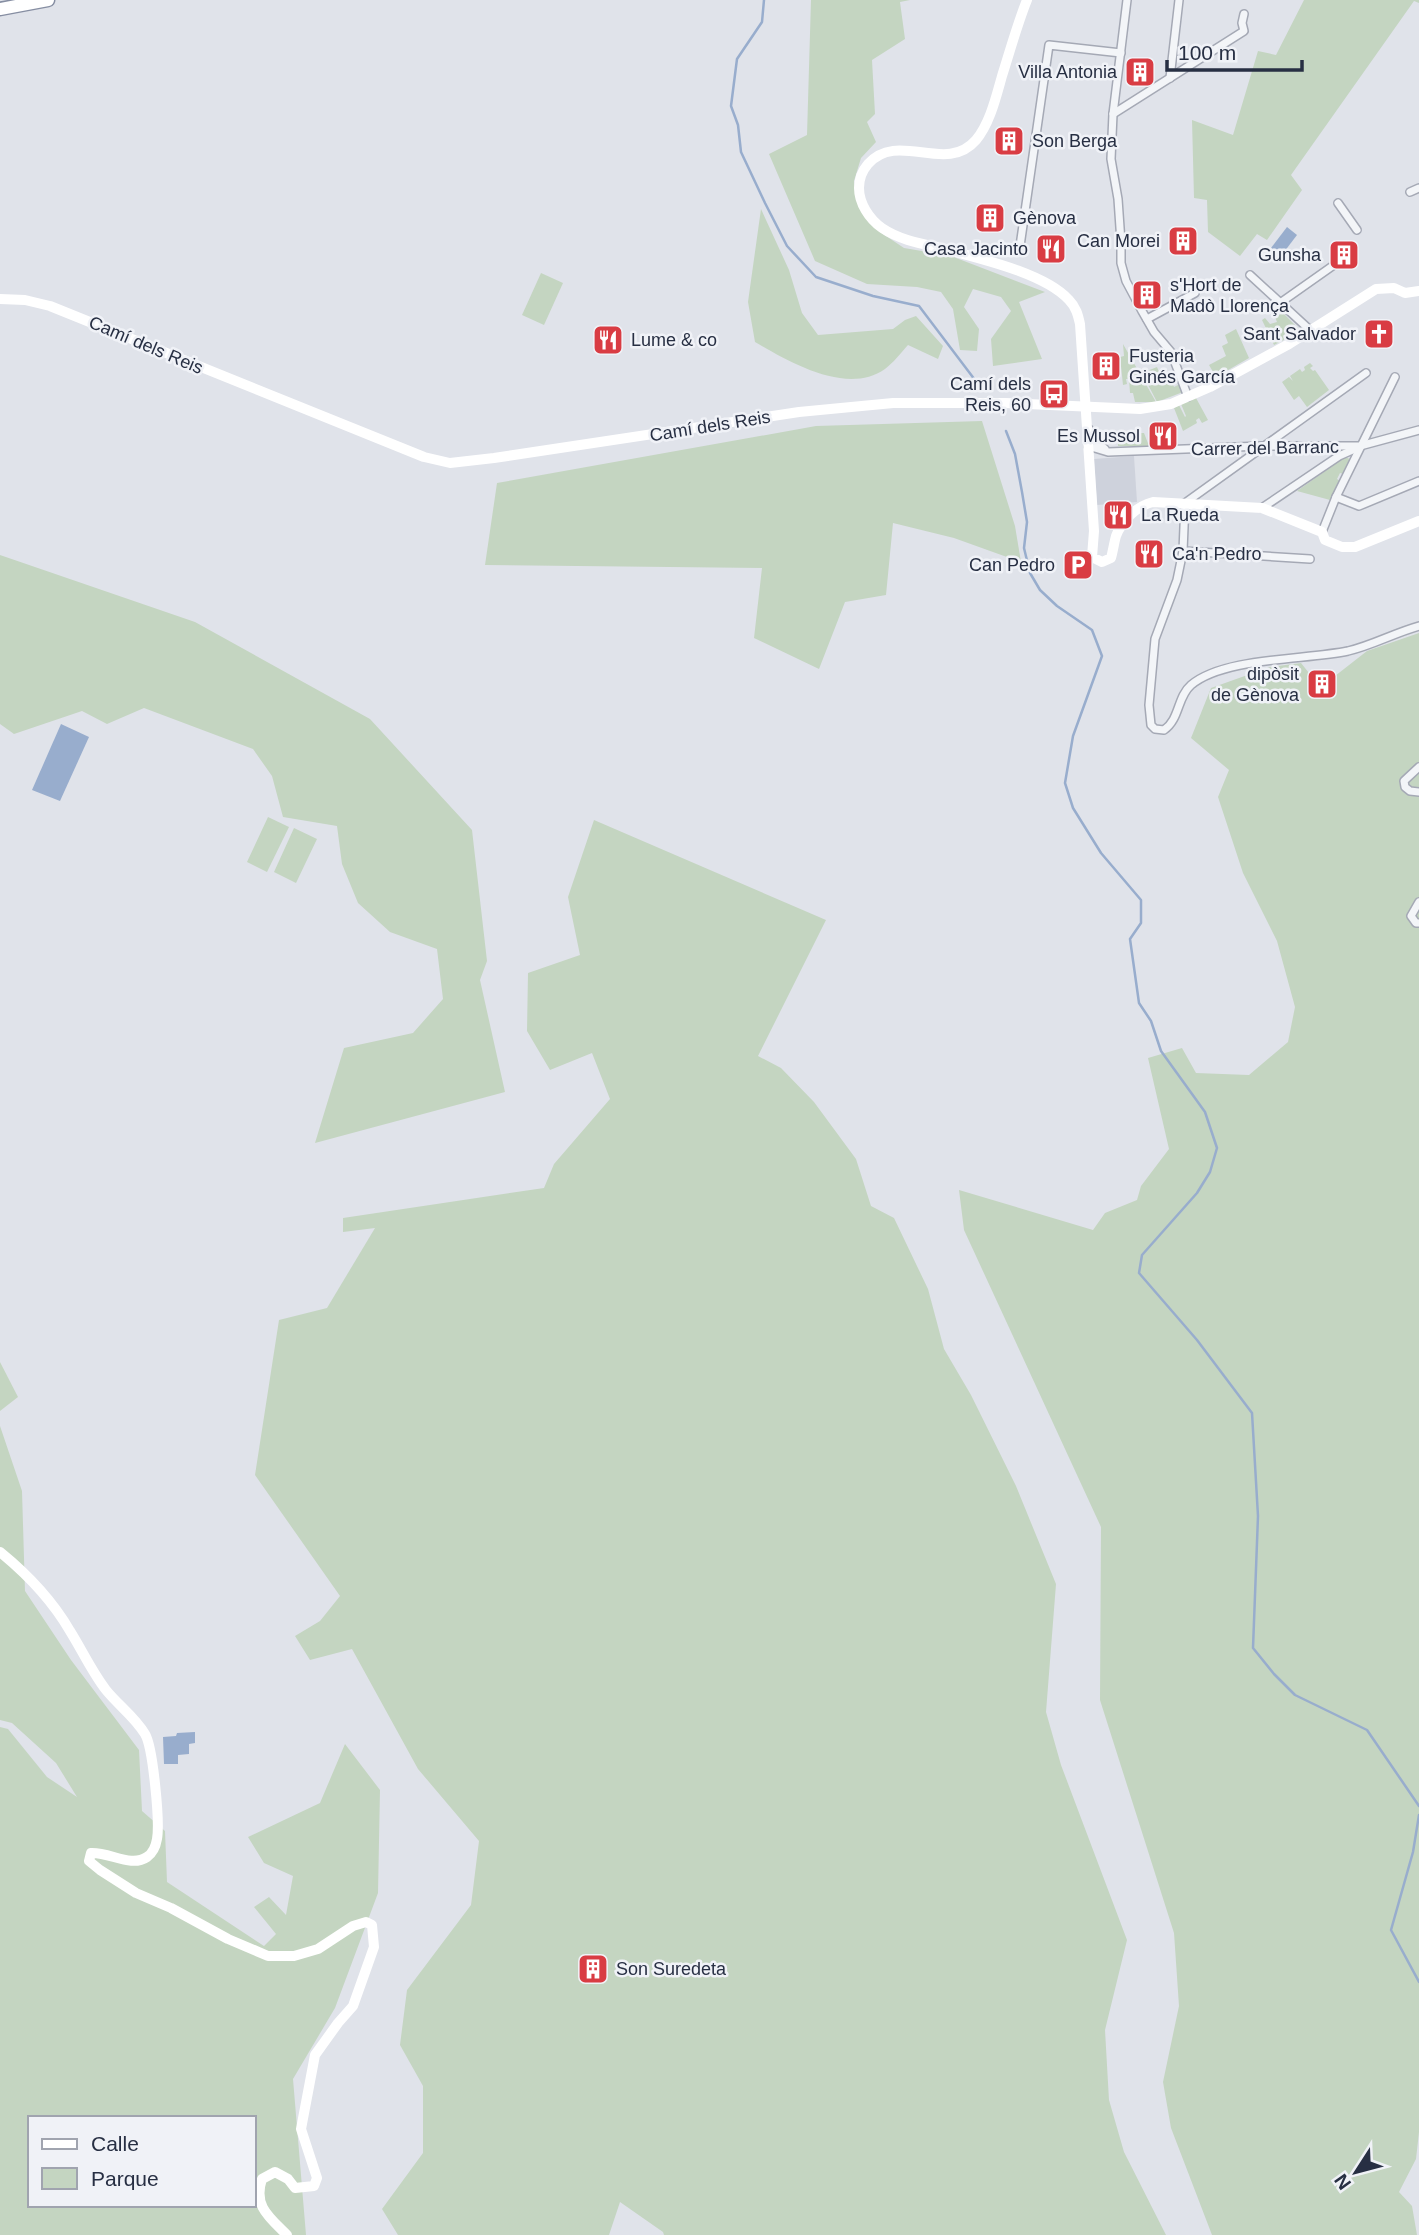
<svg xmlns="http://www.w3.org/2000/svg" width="1419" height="2235" font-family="Arial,sans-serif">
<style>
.built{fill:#ced2dc}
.green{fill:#c4d5c1;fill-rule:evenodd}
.water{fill:#98adcd}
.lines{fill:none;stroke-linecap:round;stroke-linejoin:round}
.stream{stroke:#98adcd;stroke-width:2.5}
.street-casing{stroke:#a5a9b5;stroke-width:10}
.highway-casing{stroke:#868ea2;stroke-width:15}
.street{stroke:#f3f5f8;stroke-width:7}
.secondary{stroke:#fff;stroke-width:10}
.highway{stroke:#fff;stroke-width:12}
.labels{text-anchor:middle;stroke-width:5;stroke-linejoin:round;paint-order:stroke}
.poi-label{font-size:18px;fill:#272f43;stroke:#f0f2f7;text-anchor:end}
.street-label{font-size:18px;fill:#272f43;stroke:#f0f2f7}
</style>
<rect width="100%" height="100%" fill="#e0e3ea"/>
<path class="built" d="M 1134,456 L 1137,502 L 1097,505 L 1094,459 Z"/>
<g class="green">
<path d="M 811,0 L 910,0 L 900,2 L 905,39 L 872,60 L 875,114 L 867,122 L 876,142 L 861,158 L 854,181 L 856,199 L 880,232 L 904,248 L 951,256 L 1045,292 L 1019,302 L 1042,359 L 993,366 L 991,339 L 1011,311 L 1001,297 L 973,289 L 964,307 L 979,329 L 977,351 L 960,350 L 953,309 L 941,292 L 917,287 L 867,284 L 815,261 L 769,154 L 807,135 Z"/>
<path d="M 1304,0 L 1419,0 L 1419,3 L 1414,1 L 1291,175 L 1302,190 L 1267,240 L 1257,234 L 1240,256 L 1208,232 L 1207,200 L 1194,198 L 1192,120 L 1233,135 L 1258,51 L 1276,55 Z"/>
<path d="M 761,209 L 789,270 L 802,313 L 818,335 L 893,329 L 905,320 L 916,316 L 943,346 L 938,359 L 908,345 C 901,353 893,363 885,369 C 847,396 789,362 755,342 L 748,302 Z"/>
<path d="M 541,273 L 563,283 L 544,325 L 522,315 Z"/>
<path d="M 1283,313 L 1301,331 L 1274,345 L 1262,320 L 1265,318 L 1270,324 L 1277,322 L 1275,317 Z"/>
<path d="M 1236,329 L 1249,358 L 1216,377 L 1209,365 L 1226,356 L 1222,346 L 1228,343 L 1225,335 Z"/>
<path d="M 1123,344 L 1156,402 L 1135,402 L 1133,393 L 1130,393 L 1129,379 L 1126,379 L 1127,384 L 1123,385 L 1120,357 L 1124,356 Z"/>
<path d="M 1310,363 L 1313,366 L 1310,368 L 1313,371 L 1315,370 L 1329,390 L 1307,407 L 1299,396 L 1294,400 L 1282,382 L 1289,377 L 1293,381 L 1290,376 L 1300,369 L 1302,372 L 1305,370 L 1304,367 Z"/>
<path d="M 1157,367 L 1164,384 L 1172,381 L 1174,387 L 1180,384 L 1183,392 L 1157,402 L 1142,373 Z"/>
<path d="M 1196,398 L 1208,420 L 1202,423 L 1199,418 L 1196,420 L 1197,423 L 1183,431 L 1174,408 L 1179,405 L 1185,417 L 1186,416 L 1181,404 Z"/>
<path d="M 982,421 L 1015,526 L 1021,562 L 954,538 L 893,523 L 886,595 L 845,602 L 819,669 L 754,638 L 762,568 L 485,565 L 497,483 L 816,426 Z"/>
<path d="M 1130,433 L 1144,433 L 1149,446 L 1118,446 L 1118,436 L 1129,436 Z"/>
<path d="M 1345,457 L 1350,459 L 1343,474 L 1340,473 L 1337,479 L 1340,481 L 1330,500 L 1297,491 Z"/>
<path d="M 0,555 L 195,622 L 370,719 L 472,830 L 487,961 L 480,980 L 505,1092 L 315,1143 L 344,1048 L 413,1033 L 443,999 L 437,949 L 390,932 L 358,903 L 342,864 L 337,826 L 283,817 L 272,776 L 253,749 L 144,708 L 107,724 L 82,711 L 14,734 L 0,724 Z"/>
<path d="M 1419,633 L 1419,2132 L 1416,2159 L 1399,2192 L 1412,2206 L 1417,2235 L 1212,2235 L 1171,2128 L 1163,2082 L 1179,2006 L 1174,1933 L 1100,1700 L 1101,1527 L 964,1230 L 959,1190 L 1093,1230 L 1105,1213 L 1137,1200 L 1141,1186 L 1169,1149 L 1148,1058 L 1182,1048 L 1196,1073 L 1249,1075 L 1288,1042 L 1295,1007 L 1277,941 L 1243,873 L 1218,797 L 1229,770 L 1191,738 L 1211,688 L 1270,667 L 1301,663 L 1313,678 L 1315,692 L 1331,690 L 1335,676 L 1367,651 Z"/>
<path d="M 268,817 L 289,827 L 267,872 L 247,862 Z"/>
<path d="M 594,820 L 826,920 L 758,1056 L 781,1068 L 814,1102 L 856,1159 L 871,1206 L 894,1218 L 928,1289 L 944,1349 L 971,1395 L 1016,1486 L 1056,1584 L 1046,1712 L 1061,1765 L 1127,1940 L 1105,2030 L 1109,2100 L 1124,2152 L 1166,2235 L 664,2235 L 663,2232 L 620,2202 L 609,2235 L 398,2235 L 382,2209 L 423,2153 L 423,2086 L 400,2045 L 407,1990 L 471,1905 L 479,1841 L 418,1769 L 352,1649 L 310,1660 L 295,1636 L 320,1621 L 340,1596 L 255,1475 L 279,1320 L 327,1308 L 375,1228 L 343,1232 L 343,1218 L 544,1188 L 554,1164 L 610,1099 L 592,1053 L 550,1070 L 527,1031 L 528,973 L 580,955 L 568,897 Z"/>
<path d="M 294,828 L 317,839 L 296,883 L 274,872 Z"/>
<path d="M 0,1362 L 18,1397 L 0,1411 Z"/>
<path d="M 0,1426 L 22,1491 L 25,1591 L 71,1660 L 139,1750 L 142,1811 L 165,1831 L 167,1882 L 264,1946 L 276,1934 L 254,1907 L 269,1897 L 286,1915 L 293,1876 L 264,1863 L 248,1837 L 320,1803 L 345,1744 L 380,1790 L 378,1893 L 335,2008 L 293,2079 L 306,2235 L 0,2235 L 0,1727 L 8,1729 L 47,1777 L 77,1797 L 56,1763 L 12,1723 L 0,1720 ZM 30,2118 L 254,2118 L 254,2205 L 30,2205 Z"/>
</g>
<g class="water">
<path d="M 1287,227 L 1297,235 L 1281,256 L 1271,248 Z"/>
<path d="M 61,724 L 89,737 L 60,801 L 32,790 Z"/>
<path d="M 195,1732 L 195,1743 L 189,1744 L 189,1754 L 178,1755 L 178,1764 L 164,1764 L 163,1737 L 176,1736 L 177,1733 Z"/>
</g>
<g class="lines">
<g class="stream">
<path d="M 764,0 L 762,22 L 737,59 L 731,106 L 738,125 L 741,152 L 765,203 L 787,246 L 816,277 L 873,296 L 919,306 L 975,380"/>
<path d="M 1006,431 L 1015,454 L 1022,492 L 1027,522 L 1024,548 L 1030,573 L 1040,590 L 1057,606 L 1092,630 L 1102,656 L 1073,736 L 1065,783 L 1073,808 L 1101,853 L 1141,900 L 1141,923 L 1130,939 L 1139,1003 L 1151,1021 L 1161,1051 L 1205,1112 L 1217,1148 L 1210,1172 L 1197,1193 L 1142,1255 L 1139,1273 L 1197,1340 L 1252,1413 L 1258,1516 L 1253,1648 L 1274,1674 L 1295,1695 L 1367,1730 L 1419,1806"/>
<path d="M 1419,1815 L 1413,1852 L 1391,1930 L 1419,1982"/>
</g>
<g class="street-casing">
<g id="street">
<path d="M 1127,0 L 1113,114 L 1111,159 L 1118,199 L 1121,242 L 1121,263 L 1126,281 L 1142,311 L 1154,332 L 1171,352 L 1188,397"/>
<path d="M 1170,78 L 1179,0"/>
<path d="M 1113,114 L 1244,31 L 1242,23 L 1244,14"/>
<path d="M 1410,192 L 1419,188"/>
<path d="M 1338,203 L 1357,230"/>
<path d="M 1020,246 L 1049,45 L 1121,53"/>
<path d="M 1250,275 L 1311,331"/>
<path d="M 1280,303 L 1341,260"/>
<path d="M 1147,319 L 1195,293"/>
<path d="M 1366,373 L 1185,503 L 1183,551 L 1177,580 L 1155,639 L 1149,705 L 1151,725 L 1155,729 L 1164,730 C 1180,719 1177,697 1191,685 C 1224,657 1306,660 1348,651 C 1373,645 1394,633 1419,626"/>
<path d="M 1089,429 L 1094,440 L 1105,449"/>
<path d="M 1088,446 L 1108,452 L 1262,446 L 1360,446 L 1419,430"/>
<path d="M 1336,497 L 1359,506 L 1419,481"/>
<path d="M 1262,508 L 1339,456 L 1357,448"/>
<path d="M 1322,532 L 1336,497 L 1395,377"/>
<path d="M 1183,551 L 1310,559"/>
<path d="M 1419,767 L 1404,781 L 1405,787 L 1410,791 L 1419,792"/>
<path d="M 1419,902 L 1411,916 L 1416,923 L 1419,923"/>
</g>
</g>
<g class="highway-casing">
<path id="highway" d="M 0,9 L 48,0"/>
</g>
<use href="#street" class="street"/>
<g class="secondary">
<path d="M 1027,0 C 1017,25 1010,51 1002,76 C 996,97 990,123 976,140 C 946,175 898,130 868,164 C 862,171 859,178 859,188 C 859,203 869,219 882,228 C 898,239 918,243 937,247 C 973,257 1044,272 1069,300 C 1076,307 1078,315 1080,324 L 1094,531 L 1092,557 L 1102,562 L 1111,558 C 1113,551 1114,543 1116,536 C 1122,520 1137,506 1153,502 L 1262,508 L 1322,532 L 1325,540 L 1342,547 L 1355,547 L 1419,521"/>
<path d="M 0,299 L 25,300 L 50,306 L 424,457 L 450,463 L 494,458 L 799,412 L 893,403 L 1005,403 L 1140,409 L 1171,404 L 1210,387 L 1289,344 L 1376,289 L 1394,288 L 1405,293 L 1419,291"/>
<path d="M 0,1552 C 27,1574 52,1600 70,1631 C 82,1650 92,1672 106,1690 C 118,1705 135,1717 145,1734 C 153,1747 160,1822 157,1839 C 156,1845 153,1853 147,1857 C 131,1868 110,1852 91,1853 L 89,1861 L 100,1870 L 136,1893 L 171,1908 L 228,1939 L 268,1956 L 294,1956 L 318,1949 L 353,1926 L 366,1922 L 372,1925 L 374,1947 L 353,2006 L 338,2023 L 315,2055 L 301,2129 L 317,2178 L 314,2186 L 295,2188 L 288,2179 L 275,2172 L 262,2179 C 253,2206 269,2217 287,2235"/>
</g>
<use href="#highway" class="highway"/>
</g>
<defs>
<g id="building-square" transform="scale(1.575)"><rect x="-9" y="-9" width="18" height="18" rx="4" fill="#d93c43" stroke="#f0f2f7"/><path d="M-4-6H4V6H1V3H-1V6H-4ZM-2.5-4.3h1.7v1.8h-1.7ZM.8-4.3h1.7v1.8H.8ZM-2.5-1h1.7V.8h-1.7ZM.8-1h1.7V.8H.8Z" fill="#fff"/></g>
<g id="restaurant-square" transform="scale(1.575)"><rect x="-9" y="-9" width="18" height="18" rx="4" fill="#d93c43" stroke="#f0f2f7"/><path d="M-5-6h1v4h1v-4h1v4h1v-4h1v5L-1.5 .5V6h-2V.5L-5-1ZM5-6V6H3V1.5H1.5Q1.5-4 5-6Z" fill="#fff"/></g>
<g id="church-square" transform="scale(1.575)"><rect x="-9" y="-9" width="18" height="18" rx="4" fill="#d93c43" stroke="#f0f2f7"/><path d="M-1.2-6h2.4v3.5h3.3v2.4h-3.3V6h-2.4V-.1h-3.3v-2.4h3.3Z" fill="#fff"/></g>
<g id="bus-square" transform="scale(1.575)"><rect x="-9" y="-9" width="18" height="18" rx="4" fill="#d93c43" stroke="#f0f2f7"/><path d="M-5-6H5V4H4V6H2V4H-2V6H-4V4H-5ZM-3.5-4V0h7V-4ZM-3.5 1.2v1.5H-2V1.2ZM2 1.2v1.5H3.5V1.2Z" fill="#fff"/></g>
<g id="parking-square" transform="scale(1.575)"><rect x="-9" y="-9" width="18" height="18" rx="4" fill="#d93c43" stroke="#f0f2f7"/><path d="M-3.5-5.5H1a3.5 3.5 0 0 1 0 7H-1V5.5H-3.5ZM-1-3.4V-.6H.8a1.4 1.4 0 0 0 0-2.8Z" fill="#fff"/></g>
</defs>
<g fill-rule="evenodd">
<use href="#building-square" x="1140" y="72"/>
<use href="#building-square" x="1009" y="141"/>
<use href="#building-square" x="990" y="218"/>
<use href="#building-square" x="1183" y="241"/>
<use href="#restaurant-square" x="1051" y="249"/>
<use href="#building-square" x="1344" y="255"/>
<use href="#building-square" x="1147" y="295"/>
<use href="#church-square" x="1379" y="334"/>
<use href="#restaurant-square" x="608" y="340"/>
<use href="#building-square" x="1106" y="366"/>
<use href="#bus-square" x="1054" y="394"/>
<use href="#restaurant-square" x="1163" y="436"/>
<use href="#restaurant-square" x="1118" y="515"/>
<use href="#restaurant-square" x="1149" y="554"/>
<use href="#parking-square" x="1078" y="565"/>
<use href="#building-square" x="1322" y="684"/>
<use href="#building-square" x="593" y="1969"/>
</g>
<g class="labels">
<g class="poi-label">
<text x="1117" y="78">Villa Antonia</text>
<text x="1032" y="147" text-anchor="start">Son Berga</text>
<text x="1013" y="224" text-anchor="start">Gènova</text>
<text x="1160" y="247">Can Morei</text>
<text x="1028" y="255">Casa Jacinto</text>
<text x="1321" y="261">Gunsha</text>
<text x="1170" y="291" text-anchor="start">s'Hort de<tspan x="1170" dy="21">Madò Llorença</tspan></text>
<text x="1356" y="340">Sant Salvador</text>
<text x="631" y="346" text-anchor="start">Lume &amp; co</text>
<text x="1129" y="362" text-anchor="start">Fusteria<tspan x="1129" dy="21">Ginés García</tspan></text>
<text x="1031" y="390">Camí dels<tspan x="1031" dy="21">Reis, 60</tspan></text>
<text x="1140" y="442">Es Mussol</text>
<text x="1141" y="521" text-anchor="start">La Rueda</text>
<text x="1172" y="560" text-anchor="start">Ca'n Pedro</text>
<text x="1055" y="571">Can Pedro</text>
<text x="1299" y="680">dipòsit<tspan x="1299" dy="21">de Gènova</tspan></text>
<text x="616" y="1975" text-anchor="start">Son Suredeta</text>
</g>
<g class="street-label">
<text transform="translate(146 345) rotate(23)" y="6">Camí dels Reis</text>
<text transform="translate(710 426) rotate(-9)" y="6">Camí dels Reis</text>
<text transform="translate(1265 448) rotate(-1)" y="6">Carrer del Barranc</text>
</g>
</g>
<rect x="28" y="2116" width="228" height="91" fill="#f0f2f7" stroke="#a0a4af" stroke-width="2"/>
<rect x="42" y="2139" width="35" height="10" fill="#ffffff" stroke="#a0a4af" stroke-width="2"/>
<text x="91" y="2151" font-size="21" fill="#272f43">Calle</text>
<rect x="42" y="2168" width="35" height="21" fill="#c4d5c1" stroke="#a0a4af" stroke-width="2"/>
<text x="91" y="2186" font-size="21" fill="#272f43">Parque</text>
<g transform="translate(1356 2172) rotate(234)" stroke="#f0f2f7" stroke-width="5" paint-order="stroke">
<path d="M0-5L12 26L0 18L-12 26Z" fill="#272f43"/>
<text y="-10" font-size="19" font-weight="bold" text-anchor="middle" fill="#272f43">N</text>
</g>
<path d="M1167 60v10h135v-10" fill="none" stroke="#272f43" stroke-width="3.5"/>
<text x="1178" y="60" font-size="21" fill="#272f43" stroke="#f0f2f7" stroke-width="5" paint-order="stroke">100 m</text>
</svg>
